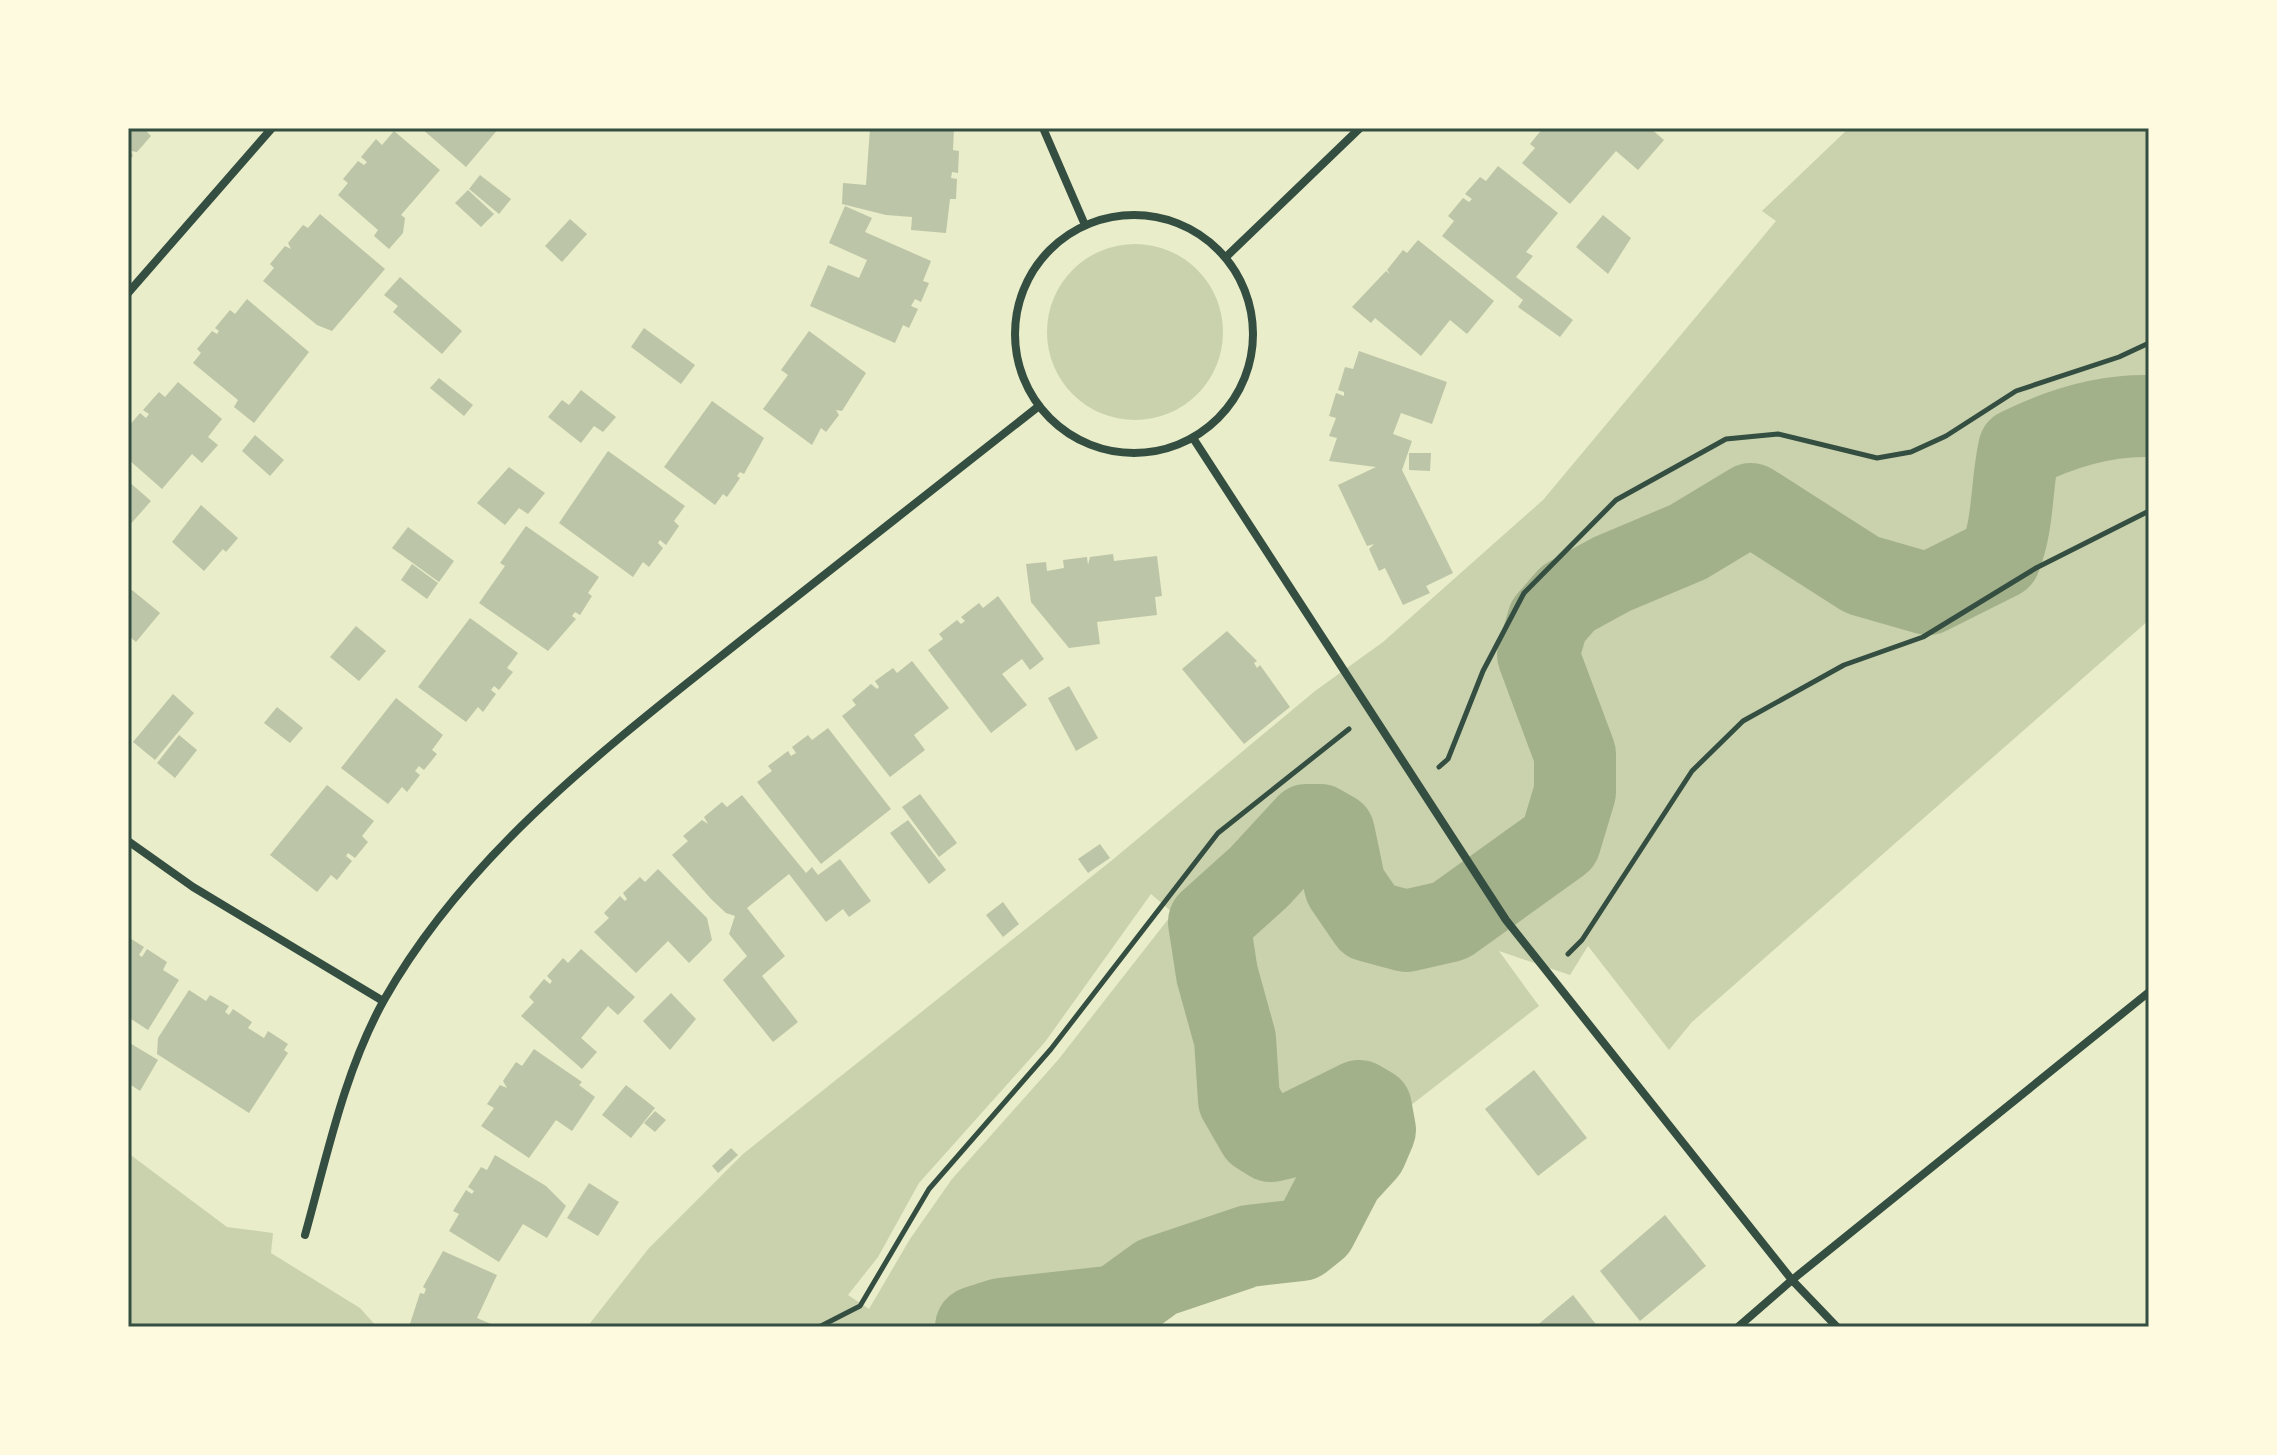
<svg xmlns="http://www.w3.org/2000/svg" width="2277" height="1455" font-family="Lato,sans-serif">
<style>
.green{fill:#cad2ad;fill-rule:evenodd}
.lines{fill:none;stroke-linecap:round;stroke-linejoin:round}
.river{stroke:#a3b18a;stroke-width:82}
.building{fill:#bcc5a7}
.path{stroke:#344e41;stroke-width:5}
.minor{stroke:#344e41;stroke-width:8}
.neatline{fill:none;stroke:#344e41;stroke-width:3}
</style>
<rect width="100%" height="100%" fill="#e9edc9"/>
<g class="green">
<path d="M 1849,128 L 2149,128 L 2149,620 L 1692,1022 L 1669,1050 L 1588,946 L 1570,975 L 1499,951 L 1539,1006 L 1388,1123 L 1387,1154 L 1355,1183 C 1356,1196 1349,1206 1343,1218 C 1316,1274 1298,1240 1254,1255 C 1226,1263 1200,1280 1174,1293 L 1165,1283 L 1123,1318 L 1067,1319 L 1028,1327 L 587,1327 L 649,1248 L 743,1154 L 1111,861 L 1315,691 L 1383,642 L 1543,500 L 1776,221 L 1762,211 ZM 1151,894 L 1173,913 L 1058,1060 L 952,1179 L 910,1239 L 869,1309 L 848,1295 L 878,1257 L 919,1183 L 1045,1042 Z"/>
<circle cx="1135" cy="332" r="88"/>
<path d="M 128,1153 L 227,1227 L 273,1233 L 271,1253 L 360,1308 L 377,1327 L 128,1327 Z"/>
</g>
<g class="lines">
<path class="river" d="M 976,1327 L 1001,1319 L 1117,1306 L 1157,1277 L 1249,1246 L 1301,1240 L 1316,1228 L 1343,1176 L 1366,1151 L 1375,1130 L 1371,1108 L 1359,1101 L 1284,1138 L 1271,1141 L 1258,1133 L 1239,1100 L 1235,1039 L 1217,974 L 1209,922 L 1259,877 L 1307,825 L 1320,825 L 1334,833 L 1345,886 L 1369,921 L 1406,931 L 1450,921 L 1560,842 L 1575,792 L 1575,754 L 1538,655 L 1548,621 L 1568,598 L 1612,574 L 1688,542 L 1751,504 L 1862,575 L 1928,594 L 2000,558 C 2014,523 2011,486 2019,449 C 2059,429 2103,415 2149,416"/>
</g>
<g class="building">
<path d="M 128,128 L 150,128 L 147,132 L 151,136 L 137,152 L 131,151 L 133,156 L 128,162 Z"/>
<path d="M 421,128 L 499,128 L 466,167 Z"/>
<path d="M 870,128 L 954,128 L 953,150 L 959,151 L 958,173 L 952,172 L 951,178 L 957,179 L 956,199 L 950,199 L 946,233 L 911,230 L 912,217 L 886,215 L 842,204 L 843,183 L 866,185 Z"/>
<path d="M 1543,128 L 1650,128 L 1664,140 L 1638,170 L 1616,151 L 1570,204 L 1522,163 L 1535,148 L 1530,144 Z"/>
<path d="M 394,131 L 440,170 L 401,215 L 405,218 L 403,233 L 389,249 L 374,236 L 378,230 L 338,195 L 348,183 L 343,179 L 358,161 L 364,165 L 367,162 L 361,157 L 376,139 L 382,145 Z"/>
<path d="M 1498,166 L 1558,213 L 1526,252 L 1533,256 L 1516,277 L 1573,320 L 1560,337 L 1518,307 L 1523,300 L 1442,236 L 1454,221 L 1448,216 L 1463,198 L 1469,202 L 1472,199 L 1465,194 L 1480,177 L 1486,181 Z"/>
<path d="M 480,175 L 511,199 L 499,214 L 469,189 Z"/>
<path d="M 468,190 L 494,214 L 481,227 L 455,203 Z"/>
<path d="M 845,206 L 872,218 L 865,232 L 931,261 L 923,281 L 929,283 L 921,302 L 915,299 L 911,306 L 918,309 L 909,328 L 903,325 L 895,343 L 810,306 L 828,265 L 859,278 L 867,260 L 829,243 Z"/>
<path d="M 320,214 L 385,269 L 332,331 L 317,325 L 263,281 L 274,268 L 270,264 L 285,246 L 291,249 L 288,243 L 303,225 L 308,228 Z"/>
<path d="M 1603,215 L 1631,238 L 1608,274 L 1576,247 Z"/>
<path d="M 570,219 L 587,234 L 562,262 L 545,246 Z"/>
<path d="M 1418,240 L 1494,301 L 1467,334 L 1450,320 L 1421,356 L 1375,318 L 1371,323 L 1352,307 L 1386,271 L 1390,274 L 1387,270 L 1403,250 L 1407,253 Z"/>
<path d="M 400,277 L 462,331 L 442,354 L 393,312 L 398,306 L 384,295 Z"/>
<path d="M 247,299 L 309,352 L 254,423 L 234,407 L 238,400 L 193,363 L 201,353 L 197,349 L 212,331 L 217,334 L 219,331 L 215,328 L 230,310 L 235,314 Z"/>
<path d="M 644,328 L 695,365 L 681,384 L 631,347 Z"/>
<path d="M 809,331 L 866,373 L 842,411 L 836,410 L 839,415 L 826,432 L 821,428 L 812,445 L 763,409 L 788,375 L 781,370 Z"/>
<path d="M 1359,351 L 1447,382 L 1432,424 L 1401,413 L 1393,434 L 1412,441 L 1402,470 L 1453,573 L 1426,586 L 1430,593 L 1403,605 L 1385,568 L 1379,571 L 1369,549 L 1374,544 L 1367,546 L 1338,485 L 1376,467 L 1329,461 L 1337,438 L 1329,436 L 1336,418 L 1329,416 L 1336,393 L 1344,396 L 1344,392 L 1338,390 L 1345,367 L 1353,369 Z"/>
<path d="M 439,378 L 473,405 L 464,416 L 430,388 Z"/>
<path d="M 178,382 L 222,419 L 208,437 L 218,445 L 202,463 L 192,454 L 162,489 L 128,459 L 128,427 L 140,413 L 146,418 L 149,414 L 143,410 L 159,392 L 165,397 Z"/>
<path d="M 581,390 L 616,417 L 603,432 L 594,426 L 581,443 L 548,417 L 562,400 L 569,405 Z"/>
<path d="M 712,401 L 764,438 L 744,474 L 740,472 L 737,476 L 740,478 L 727,497 L 723,494 L 715,505 L 664,467 Z"/>
<path d="M 255,435 L 284,460 L 270,476 L 242,451 Z"/>
<path d="M 608,451 L 685,506 L 674,521 L 679,526 L 666,545 L 660,540 L 658,543 L 663,548 L 649,567 L 643,562 L 633,577 L 559,523 Z"/>
<path d="M 1409,453 L 1431,453 L 1430,471 L 1409,470 Z"/>
<path d="M 509,467 L 545,493 L 528,514 L 519,508 L 505,525 L 477,503 Z"/>
<path d="M 128,481 L 151,501 L 128,527 Z"/>
<path d="M 201,505 L 238,538 L 226,552 L 223,549 L 204,571 L 172,542 Z"/>
<path d="M 526,526 L 599,577 L 588,593 L 592,596 L 580,615 L 575,612 L 572,616 L 576,619 L 548,651 L 479,603 L 505,566 L 500,563 Z"/>
<path d="M 408,527 L 454,561 L 439,582 L 392,548 Z"/>
<path d="M 1113,554 L 1114,561 L 1157,556 L 1162,596 L 1155,597 L 1157,615 L 1097,622 L 1100,644 L 1069,648 L 1031,602 L 1026,564 L 1046,562 L 1047,571 L 1064,568 L 1063,560 L 1087,557 L 1088,565 L 1090,557 Z"/>
<path d="M 412,564 L 438,583 L 427,599 L 401,580 Z"/>
<path d="M 132,590 L 160,613 L 136,642 L 128,635 L 128,594 Z"/>
<path d="M 998,596 L 1044,659 L 1030,670 L 1022,659 L 1002,674 L 1027,705 L 991,733 L 928,650 L 943,639 L 939,634 L 957,620 L 961,624 L 965,621 L 961,617 L 979,603 L 983,608 Z"/>
<path d="M 470,618 L 518,653 L 507,668 L 513,672 L 499,690 L 494,686 L 491,690 L 496,694 L 483,712 L 478,707 L 466,722 L 418,687 Z"/>
<path d="M 356,626 L 386,651 L 359,681 L 330,657 Z"/>
<path d="M 1227,631 L 1257,661 L 1254,663 L 1257,668 L 1260,665 L 1290,707 L 1244,744 L 1182,669 Z"/>
<path d="M 912,661 L 949,708 L 914,735 L 925,750 L 890,777 L 842,716 L 856,705 L 852,700 L 871,684 L 877,689 L 879,687 L 875,681 L 893,668 L 897,673 Z"/>
<path d="M 1069,686 L 1098,738 L 1076,751 L 1048,698 Z"/>
<path d="M 173,694 L 194,713 L 155,760 L 133,742 Z"/>
<path d="M 396,698 L 443,735 L 432,750 L 437,754 L 424,770 L 419,766 L 415,771 L 420,775 L 407,792 L 402,787 L 388,804 L 341,768 Z"/>
<path d="M 277,707 L 303,728 L 290,743 L 264,723 Z"/>
<path d="M 828,728 L 891,809 L 821,864 L 757,782 L 772,771 L 768,766 L 788,751 L 791,756 L 796,753 L 792,747 L 808,735 L 812,740 Z"/>
<path d="M 179,735 L 197,750 L 175,778 L 157,763 Z"/>
<path d="M 327,785 L 374,821 L 362,836 L 368,842 L 355,858 L 348,853 L 346,856 L 352,861 L 337,880 L 331,875 L 317,892 L 270,855 Z"/>
<path d="M 920,794 L 957,843 L 939,857 L 902,807 Z"/>
<path d="M 742,795 L 806,873 L 812,867 L 818,875 L 840,859 L 871,901 L 849,917 L 843,909 L 826,922 L 789,874 L 747,908 L 785,956 L 762,976 L 798,1022 L 773,1042 L 723,980 L 747,956 L 729,934 L 735,916 L 726,913 L 711,899 L 672,855 L 688,841 L 683,836 L 702,820 L 708,824 L 704,817 L 722,802 L 727,807 Z"/>
<path d="M 908,820 L 946,870 L 929,884 L 890,833 Z"/>
<path d="M 1100,844 L 1110,858 L 1088,873 L 1078,859 Z"/>
<path d="M 658,869 L 707,918 L 712,940 L 689,963 L 668,941 L 636,973 L 594,932 L 609,918 L 604,913 L 620,896 L 625,901 L 627,899 L 623,893 L 640,877 L 645,882 Z"/>
<path d="M 1003,902 L 1019,924 L 1003,937 L 986,915 Z"/>
<path d="M 128,937 L 144,947 L 139,955 L 142,957 L 147,949 L 167,962 L 163,970 L 179,980 L 148,1030 L 128,1017 Z"/>
<path d="M 581,949 L 635,997 L 618,1015 L 608,1006 L 581,1038 L 597,1052 L 582,1069 L 521,1016 L 534,1002 L 529,997 L 544,979 L 550,984 L 552,981 L 547,976 L 563,958 L 568,963 Z"/>
<path d="M 189,990 L 206,1001 L 210,995 L 229,1006 L 225,1012 L 229,1015 L 233,1009 L 252,1022 L 248,1028 L 264,1038 L 268,1031 L 288,1044 L 284,1050 L 288,1053 L 249,1113 L 157,1054 L 158,1038 Z"/>
<path d="M 671,993 L 696,1019 L 670,1050 L 643,1021 Z"/>
<path d="M 128,1042 L 158,1060 L 140,1091 L 128,1083 Z"/>
<path d="M 534,1049 L 582,1082 L 579,1085 L 595,1097 L 572,1131 L 556,1120 L 529,1158 L 481,1126 L 494,1108 L 487,1104 L 500,1085 L 507,1088 L 503,1081 L 516,1062 L 522,1066 Z"/>
<path d="M 1534,1070 L 1587,1138 L 1538,1176 L 1485,1109 Z"/>
<path d="M 626,1085 L 655,1108 L 631,1138 L 602,1115 Z"/>
<path d="M 655,1111 L 666,1120 L 655,1132 L 644,1123 Z"/>
<path d="M 731,1148 L 738,1155 L 718,1173 L 712,1166 Z"/>
<path d="M 495,1155 L 546,1186 L 566,1206 L 547,1238 L 523,1224 L 499,1262 L 449,1231 L 459,1214 L 453,1211 L 466,1190 L 472,1194 L 474,1191 L 468,1187 L 481,1167 L 487,1170 Z"/>
<path d="M 589,1183 L 619,1202 L 598,1236 L 567,1218 Z"/>
<path d="M 1665,1215 L 1706,1266 L 1640,1321 L 1600,1271 Z"/>
<path d="M 443,1251 L 497,1275 L 477,1318 L 498,1327 L 409,1327 L 420,1293 L 424,1294 L 426,1289 L 423,1287 Z"/>
<path d="M 1573,1295 L 1598,1327 L 1535,1327 L 1540,1323 Z"/>
</g>
<g class="lines">
<g class="path">
<path d="M 1439,767 L 1448,759 L 1483,671 L 1524,593 L 1616,500 L 1726,439 L 1778,434 L 1877,458 L 1911,452 L 1946,436 L 2016,391 L 2119,357 L 2149,343"/>
<path d="M 1568,954 L 1582,940 L 1692,771 L 1743,721 L 1844,665 L 1923,637 L 2036,568 L 2149,511"/>
<path d="M 819,1327 L 860,1306 L 929,1189 L 1051,1049 L 1218,833 L 1349,729"/>
</g>
<g class="minor">
<path d="M 1043,128 L 1085,225"/>
<circle cx="1134" cy="334" r="119"/>
<path d="M 1226,257 L 1360,128"/>
<path d="M 128,293 L 272,128"/>
<path d="M 1193,438 L 1506,920 L 1792,1280 L 1837,1327"/>
<path d="M 128,841 L 193,887 L 383,1001"/>
<path d="M 305,1235 C 327,1156 344,1072 384,1000 C 468,851 612,743 744,638 C 842,561 941,483 1039,406"/>
<path d="M 1738,1327 L 1792,1280 L 2149,992"/>
</g>
</g>
<rect width="2277" height="1455" fill="none" stroke="#fefae0" stroke-width="260"/>
<rect x="130" y="130" width="2017" height="1195" class="neatline"/>
</svg>
